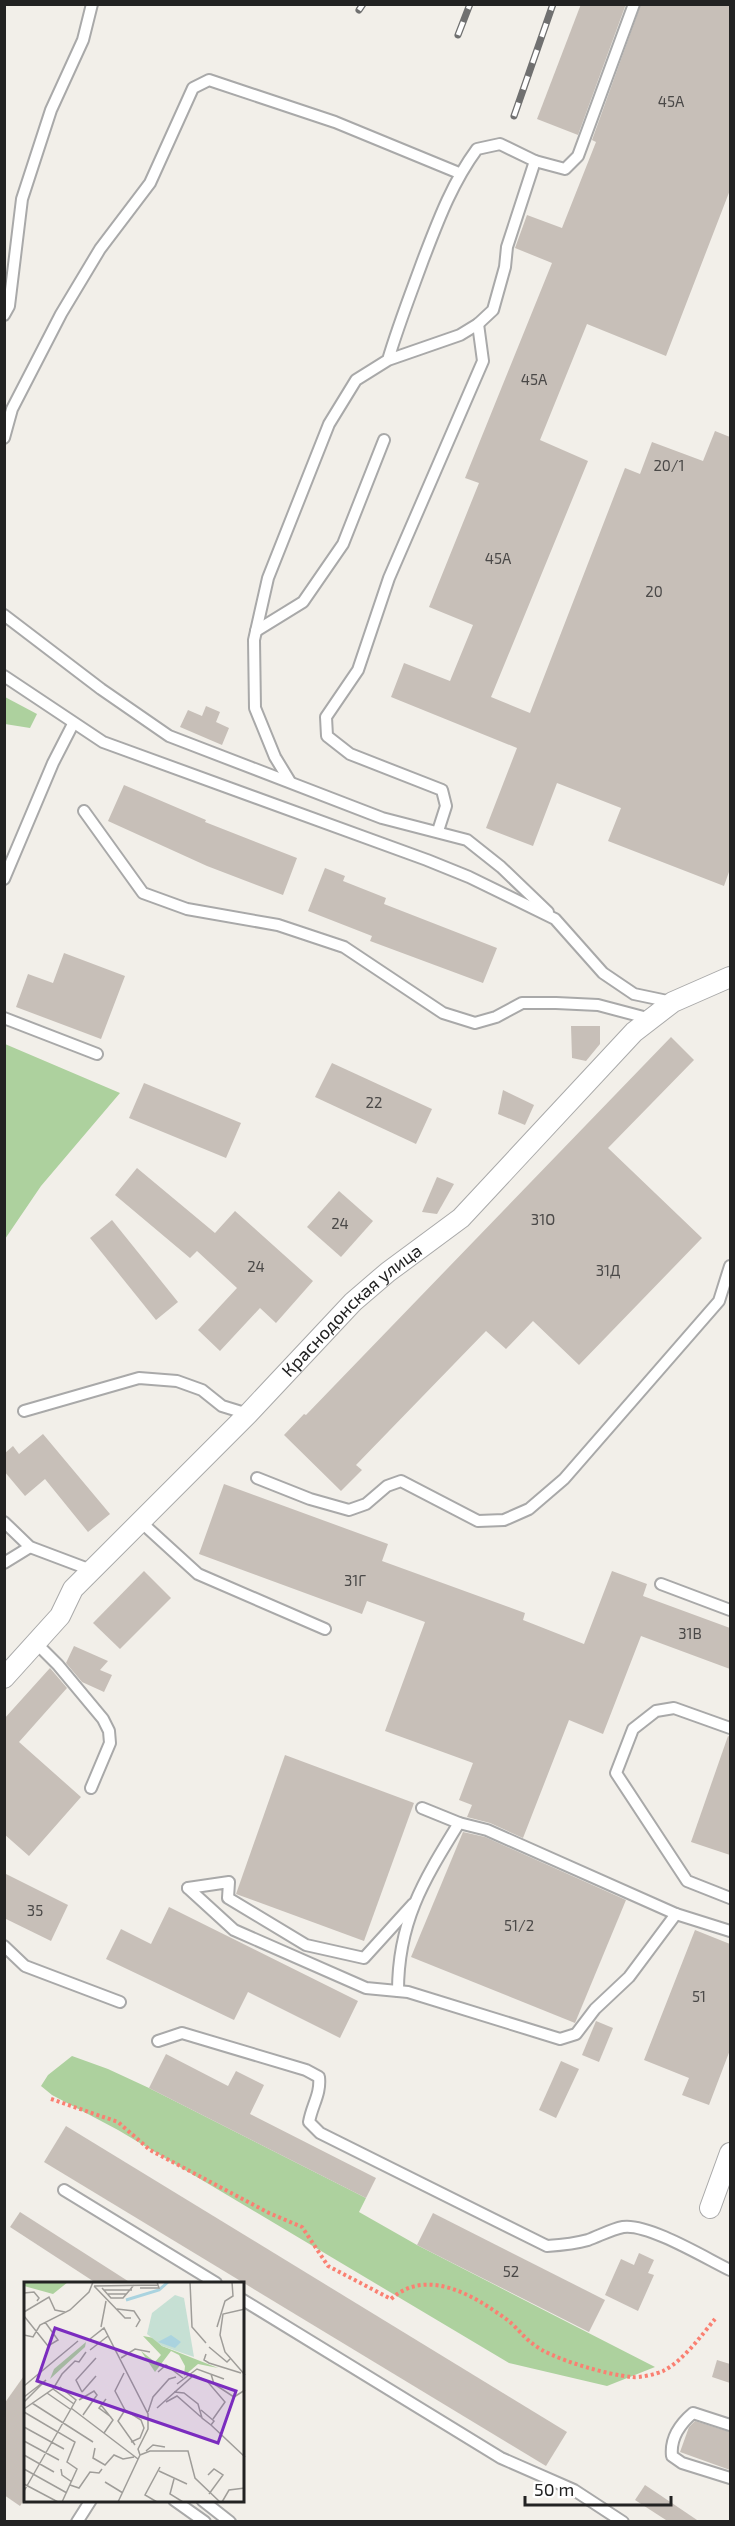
<svg xmlns="http://www.w3.org/2000/svg" width="735" height="2526" font-family="'Exo 2',sans-serif">
<style>
.forest{fill:#add19e}
.building{fill:#c7bfb8}
.lines{fill:none;stroke-linecap:round;stroke-linejoin:round}
.lane-casing{stroke:#a9a9a9;stroke-width:14}
.street-casing{stroke:#a9a9a9;stroke-width:22}
.path{stroke:#fa8072;stroke-width:4;stroke-dasharray:3 3;stroke-linecap:butt}
.lane{stroke:#fff;stroke-width:10}
.street{stroke:#fff;stroke-width:20}
.rail-casing{stroke:#707070;stroke-width:7}
.rail{stroke:#fff;stroke-width:4.5;stroke-dasharray:14;stroke-linecap:butt}
.labels{text-anchor:middle;stroke-width:5;stroke-linejoin:round;paint-order:stroke}
.number-label{font-size:15px;fill:#4b4948}
.street-label{font-size:18px;fill:#222;stroke:#fff}
.inset-river{fill:none;stroke:#aad3df;stroke-width:3}
.inset-road{fill:none;stroke:#9f9d99;stroke-width:1.5}
.view{fill:#7b2cbf;fill-opacity:0.15;stroke:#7b2cbf;stroke-width:3}
.inset-edge{fill:none;stroke:#222;stroke-width:3}
</style>
<rect width="100%" height="100%" fill="#f2efe9"/>
<g class="forest">
<path d="M 5,697 L 37,714 L 30,728 L 5,724 Z"/>
<path d="M 5,1044 L 120,1093 L 41,1186 L 5,1239 Z"/>
<path d="M 72,2056 L 108,2069 L 149,2088 L 366,2198 L 359,2212 L 417,2245 L 655,2367 L 607,2386 L 509,2363 L 118,2130 L 52,2095 L 41,2086 L 48,2075 Z"/>
</g>
<g class="building">
<path d="M 581,4 L 626,4 L 578,135 L 537,119 Z"/>
<path d="M 641,4 L 730,4 L 730,190 L 666,356 L 587,324 L 540,440 L 588,461 L 491,697 L 530,713 L 625,468 L 640,474 L 652,442 L 703,461 L 715,431 L 730,437 L 730,869 L 724,886 L 608,841 L 621,808 L 557,783 L 533,846 L 486,828 L 517,748 L 391,697 L 404,663 L 450,681 L 473,625 L 429,607 L 479,483 L 465,478 L 552,263 L 515,248 L 527,215 L 562,228 L 596,142 L 592,140 Z"/>
<path d="M 206,706 L 220,712 L 216,722 L 229,728 L 222,745 L 180,727 L 188,710 L 202,716 Z"/>
<path d="M 124,785 L 206,820 L 205,822 L 297,858 L 283,895 L 207,866 L 108,821 Z"/>
<path d="M 325,868 L 345,876 L 343,881 L 386,898 L 384,904 L 497,948 L 483,983 L 370,941 L 372,936 L 308,911 Z"/>
<path d="M 64,953 L 125,976 L 101,1039 L 16,1007 L 28,974 L 53,983 Z"/>
<path d="M 571,1026 L 600,1026 L 600,1044 L 586,1061 L 572,1058 Z"/>
<path d="M 671,1037 L 694,1060 L 608,1148 L 702,1238 L 579,1365 L 533,1321 L 506,1349 L 486,1331 L 356,1465 L 362,1470 L 341,1491 L 284,1435 L 304,1414 L 306,1415 Z"/>
<path d="M 332,1063 L 432,1109 L 416,1144 L 315,1097 Z"/>
<path d="M 144,1083 L 241,1123 L 226,1158 L 129,1118 Z"/>
<path d="M 503,1090 L 534,1105 L 525,1125 L 498,1114 Z"/>
<path d="M 137,1168 L 215,1233 L 235,1211 L 313,1281 L 276,1323 L 260,1308 L 220,1351 L 198,1330 L 237,1288 L 197,1251 L 190,1258 L 115,1195 Z"/>
<path d="M 437,1177 L 454,1184 L 437,1214 L 422,1212 Z"/>
<path d="M 339,1191 L 373,1221 L 341,1257 L 307,1227 Z"/>
<path d="M 112,1220 L 178,1302 L 156,1320 L 90,1238 Z"/>
<path d="M 43,1434 L 110,1514 L 88,1532 L 45,1479 L 25,1496 L 4,1471 L 4,1454 L 13,1446 L 19,1454 Z"/>
<path d="M 224,1484 L 388,1544 L 382,1561 L 525,1613 L 523,1620 L 584,1644 L 612,1571 L 647,1584 L 643,1596 L 730,1628 L 730,1669 L 641,1636 L 603,1734 L 569,1720 L 523,1838 L 490,1823 L 467,1817 L 472,1805 L 459,1800 L 473,1763 L 385,1731 L 425,1622 L 367,1601 L 362,1614 L 199,1554 Z"/>
<path d="M 144,1571 L 171,1598 L 120,1649 L 93,1623 Z"/>
<path d="M 74,1646 L 108,1661 L 100,1670 L 112,1675 L 104,1692 L 82,1682 L 66,1663 Z"/>
<path d="M 50,1668 L 67,1688 L 19,1742 L 81,1797 L 29,1856 L 4,1834 L 4,1719 Z"/>
<path d="M 728,1736 L 730,1737 L 730,1855 L 691,1842 Z"/>
<path d="M 285,1755 L 414,1803 L 364,1941 L 236,1894 Z"/>
<path d="M 463,1832 L 485,1837 L 626,1900 L 575,2023 L 411,1957 Z"/>
<path d="M 4,1873 L 68,1905 L 51,1941 L 4,1918 Z"/>
<path d="M 169,1907 L 358,2001 L 340,2038 L 248,1992 L 234,2020 L 106,1959 L 121,1929 L 151,1944 Z"/>
<path d="M 695,1930 L 730,1944 L 730,2050 L 709,2105 L 682,2095 L 689,2078 L 644,2060 Z"/>
<path d="M 596,2021 L 613,2028 L 599,2062 L 582,2055 Z"/>
<path d="M 166,2054 L 228,2086 L 236,2071 L 264,2085 L 250,2114 L 376,2178 L 366,2198 L 149,2088 Z"/>
<path d="M 561,2061 L 579,2069 L 556,2118 L 539,2110 Z"/>
<path d="M 66,2126 L 567,2432 L 546,2466 L 44,2162 Z"/>
<path d="M 20,2212 L 131,2283 L 96,2283 L 10,2227 Z"/>
<path d="M 433,2213 L 605,2300 L 589,2332 L 417,2245 Z"/>
<path d="M 639,2253 L 654,2260 L 648,2273 L 654,2275 L 638,2311 L 605,2295 L 621,2259 L 634,2265 Z"/>
<path d="M 717,2360 L 730,2364 L 730,2383 L 712,2377 Z"/>
<path d="M 26,2373 L 26,2497 L 20,2506 L 4,2495 L 4,2404 Z"/>
<path d="M 695,2421 L 730,2432 L 730,2470 L 680,2452 L 689,2427 Z"/>
<path d="M 645,2485 L 660,2495 L 700,2522 L 669,2522 L 635,2500 Z"/>
</g>
<g class="lines">
<g class="lane-casing">
<g id="lane">
<path d="M 535,161 L 565,169 L 578,156 L 634,4"/>
<path d="M 4,315 L 9,306 L 22,199 L 51,110 L 83,40 L 92,4"/>
<path d="M 4,438 L 12,409 L 61,314 L 100,249 L 150,183 L 193,88 L 209,80 L 335,122 L 459,173"/>
<path d="M 4,615 L 101,689 L 169,736 L 382,818 L 467,840 L 501,867 L 548,912"/>
<path d="M 256,631 L 303,602 L 343,544 L 384,440"/>
<path d="M 4,676 L 103,742 L 427,860 L 469,877 L 555,919 L 603,973 L 634,994 L 672,1002"/>
<path d="M 289,780 L 275,757 L 255,708 L 254,640 L 268,578 L 329,424 L 356,380 L 388,360 L 460,335 L 478,324 L 493,310 L 505,267 L 507,247 L 535,161 L 500,144 L 477,149 C 452,183 438,221 423,260 C 411,293 398,326 388,360"/>
<path d="M 84,811 L 143,893 L 187,909 L 278,925 L 344,947 L 443,1013 L 475,1023 L 496,1017 L 522,1003 L 556,1003 L 598,1005 L 651,1019"/>
<path d="M 438,831 L 446,806 L 442,790 L 350,754 L 327,736 L 326,717 L 358,670 L 389,578 L 483,361 L 478,324"/>
<path d="M 4,879 L 53,763 L 73,724"/>
<path d="M 4,1018 L 97,1054"/>
<path d="M 24,1411 L 139,1378 L 177,1381 L 202,1390 L 222,1406 L 248,1414"/>
<path d="M 257,1478 L 310,1499 L 349,1510 L 366,1504 L 387,1486 L 401,1481 L 478,1521 L 504,1520 L 529,1509 L 564,1479 L 719,1301 L 730,1266"/>
<path d="M 4,1522 L 30,1547 L 91,1570"/>
<path d="M 141,1522 L 198,1574 L 325,1629"/>
<path d="M 4,1563 L 30,1547"/>
<path d="M 661,1584 L 730,1610"/>
<path d="M 36,1643 L 58,1665 L 103,1719 L 109,1731 L 110,1743 L 91,1788"/>
<path d="M 730,1728 L 674,1708 L 656,1711 L 633,1729 L 616,1773 L 687,1881 L 730,1898"/>
<path d="M 422,1808 L 459,1823 L 487,1830 L 676,1914 L 730,1931"/>
<path d="M 188,1888 L 234,1930 L 366,1988 L 408,1992 L 560,2039 L 576,2034 L 595,2009 L 629,1977 L 676,1914"/>
<path d="M 188,1888 L 229,1882 L 228,1898 L 306,1945 L 364,1958 L 413,1904"/>
<path d="M 4,1946 L 25,1966 L 120,2002"/>
<path d="M 398,1991 C 398,1921 424,1880 459,1823"/>
<path d="M 158,2041 L 182,2033 L 306,2070 L 319,2077 C 321,2094 312,2105 309,2122 L 320,2133 L 547,2246 C 561,2245 574,2244 588,2240 C 599,2236 612,2229 623,2227 C 648,2223 707,2259 730,2270"/>
<path d="M 64,2190 L 216,2283"/>
<path d="M 243,2300 L 501,2458 L 574,2490 L 623,2522"/>
<path d="M 730,2425 L 693,2413 C 680,2424 670,2438 672,2456 L 682,2463 L 730,2478"/>
<path d="M 174,2500 L 205,2522"/>
<path d="M 202,2500 L 230,2522"/>
<path d="M 77,2522 L 91,2500"/>
</g>
</g>
<g class="street-casing">
<g id="street">
<path id="s1" d="M 4,1678 L 60,1616 L 73,1589 L 248,1414 L 353,1302 L 388,1272 L 461,1218 L 634,1032 L 673,1002 L 730,977"/>
<path d="M 710,2208 L 730,2153"/>
</g>
</g>
<path class="path" d="M 51,2099 L 118,2122 L 150,2150 L 269,2213 L 302,2227 L 328,2266 L 391,2299 C 427,2267 473,2295 506,2319 C 516,2326 523,2337 533,2344 C 551,2359 608,2375 632,2377 C 640,2378 656,2374 663,2371 C 683,2361 701,2336 715,2319"/>
<use href="#lane" class="lane"/>
<use href="#street" class="street"/>
<g class="rail-casing">
<g id="rail">
<path d="M 359,10 L 363,4"/>
<path d="M 458,35 L 470,4"/>
<path d="M 514,116 L 553,4"/>
</g>
</g>
<use href="#rail" class="rail"/>
</g>
<g class="labels">
<g class="number-label">
<text x="671" y="107">45А</text>
<text x="534" y="385">45А</text>
<text x="669" y="471">20/1</text>
<text x="498" y="564">45А</text>
<text x="654" y="597">20</text>
<text x="374" y="1108">22</text>
<text x="543" y="1225">31О</text>
<text x="340" y="1229">24</text>
<text x="256" y="1272">24</text>
<text x="608" y="1276">31Д</text>
<text x="355" y="1586">31Г</text>
<text x="690" y="1639">31В</text>
<text x="35" y="1916">35</text>
<text x="519" y="1931">51/2</text>
<text x="699" y="2002">51</text>
<text x="511" y="2277">52</text>
</g>
<g class="street-label">
<text dy="6" stroke="none"><textPath href="#s1" startOffset="508">Краснодонская улица</textPath></text>
</g>
</g>
<g transform="translate(24 2282)">
<rect width="220" height="220" fill="#f2efe9"/>
<path d="M 0,0 L 44,0 L 29,12 L 0,4 ZM 119,54 L 130,56 L 138,64 L 194,86 L 174,82 L 160,94 L 161,84 L 155,73 L 147,69 L 131,90 L 117,69 L 131,80 L 137,73 ZM 62,60 L 61,65 L 26,97 L 30,87 Z" fill="#add19e"/>
<path d="M 151,13 L 160,16 L 170,75 L 138,64 L 123,52 L 128,31 Z" fill="#c6e0d4"/>
<path d="M 147,53 L 157,60 L 151,66 L 134,60 Z" fill="#aad3df"/>
<path class="inset-river" d="M 102,18 L 135,8 L 144,0"/>
<path class="inset-road" d="M 166,0 L 168,45 L 182,61M 70,4 L 134,3M 70,4 L 101,36 L 107,36M 78,6 L 87,16 L 99,16 L 110,3M 116,6 L 135,6 L 133,0M 80,8 L 108,8M 0,11 L 10,10 L 15,16 L 13,19M 84,12 L 103,12M 93,27 L 110,29 L 116,38 L 112,45M 221,27 L 199,32 L 196,53 L 201,70 L 221,93M 0,30 L 25,15 L 31,28 L 41,30M 0,34 L 24,64 L 34,58 L 21,40M 77,45 L 82,19M 193,45 L 201,19 L 209,14 L 208,0M 0,53 L 9,55 L 16,43 L 46,28 L 65,10 L 69,0M 66,57 L 80,46 L 124,132 L 124,147 L 114,167 L 116,173 L 94,220M 185,65 L 203,80 L 206,77M 66,68 L 84,54M 182,72 L 180,78 L 185,81 L 217,91M 97,76 L 111,67 L 126,70M 134,90 L 142,83 L 159,96M 100,91 L 91,109 L 101,128 L 117,138 L 120,146 L 116,156 L 107,160M 187,92 L 190,102 L 210,115 L 221,108M 153,102 L 173,87 L 200,97M 0,104 L 54,59M 29,107 L 38,92 L 51,79 L 55,80 L 62,70M 58,110 L 52,98 L 72,76M 58,110 L 72,94M 150,110 L 160,111 L 174,122 L 178,136 L 187,143 L 190,139 L 177,128M 23,111 L 46,127M 0,115 L 22,98 L 0,120M 82,117 L 75,126 L 87,135M 55,118 L 70,109 L 73,113 L 59,133M 142,120 L 153,114 L 177,135M 8,121 L 69,160M 77,123 L 89,138 L 80,151M 47,126 L 114,177M 133,126 L 170,93 L 183,99 L 201,120 L 189,137M 0,127 L 29,107 L 50,122M 101,128 L 94,139 L 111,163M 0,130 L 51,160 L 43,180 L 53,187 L 38,220M 124,130 L 129,115 L 145,97 L 152,95M 187,143 L 221,175M 0,145 L 40,167M 0,159 L 35,178M 71,166 L 69,176 L 81,183 L 90,173 L 99,177 L 110,175M 122,169 L 129,163 L 141,165M 0,173 L 30,190M 116,173 L 126,169 L 164,169 L 171,196 L 196,220M 0,187 L 43,211M 37,187 L 38,193 L 48,200M 135,189 L 163,202M 184,193 L 190,187 L 199,193 L 185,212M 150,197 L 146,212 L 159,220M 81,200 L 99,211M 0,202 L 34,220M 46,203 L 55,206 L 66,190 L 75,191 L 78,187M 0,209 L 52,118 L 36,105M 133,220 L 121,213 L 136,185M 198,220 L 205,208 L 221,206"/>
<path class="view" d="M 31,46 L 212,109 L 194,161 L 13,99 Z"/>
<rect width="220" height="220" class="inset-edge"/>
</g>
<rect width="735" height="2526" fill="none" stroke="#222222" stroke-width="12"/>
<path d="M525 2496v9h146v-9" fill="none" stroke="#222222" stroke-width="3"/>
<text x="534" y="2496" font-size="18" fill="#222222" stroke="#ffffff" stroke-width="4.5" paint-order="stroke">50 m</text>
</svg>
